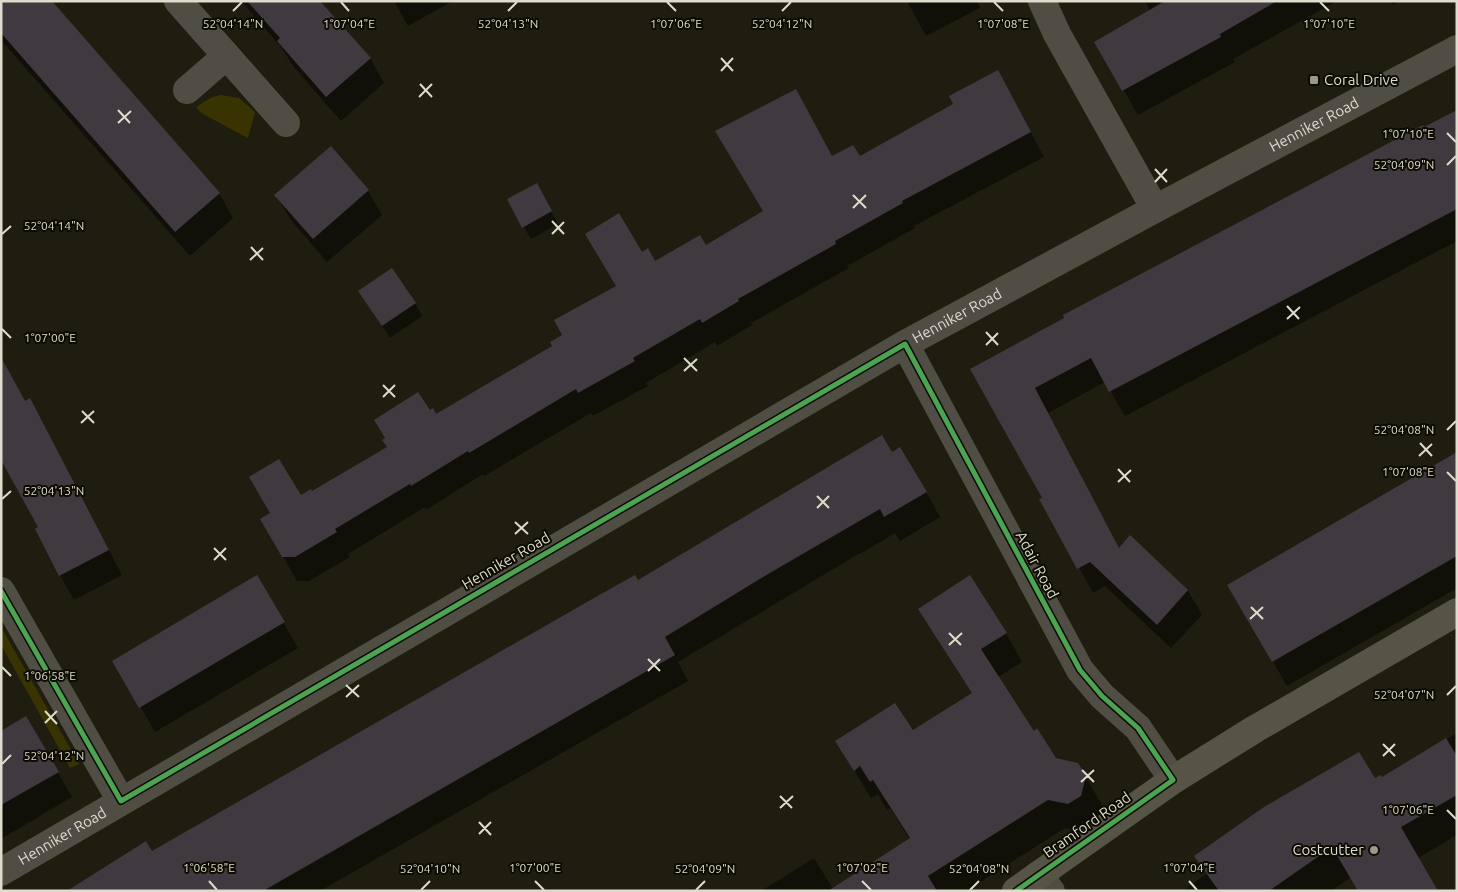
<svg xmlns="http://www.w3.org/2000/svg" width="1458" height="892" font-family="Ubuntu,sans-serif">
<style>
.green{fill:#393302}
.shadow{fill:#0007}
.building{fill:#40393f}
.lines{fill:none;stroke-linecap:round;stroke-linejoin:round}
.minor{stroke:#504e44;stroke-width:28}
.major{stroke:#555446;stroke-width:28}
.cycleway-casing{stroke:#0d0c03;stroke-width:8}
.cycleway{stroke:#4ca352;stroke-width:5}
.ticks{fill:none;stroke:#dedccc;stroke-width:2}
.poi-dot{fill:#9b998a;stroke:#0d0c03;stroke-width:2}
.labels{text-anchor:middle;stroke-width:4;stroke-linejoin:round;paint-order:stroke}
.poi-label{font-size:15px;fill:#dedccc;stroke:#0d0c03;text-anchor:start}
.street-label{font-size:15px;fill:#dedccc;stroke:#0d0c03}
.ticks-label{font-size:12px;text-anchor:middle;fill:#dedccc;stroke:#0d0c03;stroke-width:4;stroke-linejoin:round;paint-order:stroke}
</style>
<rect width="100%" height="100%" fill="#1f1d0f"/>
<g class="green">
<path d="M 221,95 L 239,98 L 255,112 L 248,138 L 201,113 L 196,107 L 212,97 Z"/>
<path d="M 1,627 L 79,764 L 70,768 L 1,645 Z"/>
</g>
<g class="shadow">
<path d="M 1,1 L 219,193 L 233,218 L 190,256 L 1,40 Z"/>
<path d="M 241,1 L 318,1 L 370,58 L 384,83 L 341,121 L 293,66 L 282,48 Z"/>
<path d="M 394,1 L 453,1 L 408,26 Z"/>
<path d="M 907,1 L 977,1 L 980,8 L 926,36 Z"/>
<path d="M 1145,1 L 1337,1 L 1233,59 L 1235,62 L 1138,115 L 1096,42 L 1150,11 Z"/>
<path d="M 1391,1 L 1400,1 L 1393,5 Z"/>
<path d="M 1011,96 L 1044,157 L 914,226 L 915,228 L 847,266 L 849,268 L 751,323 L 752,325 L 717,346 L 715,342 L 646,383 L 648,386 L 593,416 L 591,413 L 484,476 L 483,474 L 426,510 L 425,507 L 348,554 L 350,557 L 309,581 L 297,581 L 262,520 L 388,448 L 429,412 L 436,416 L 554,347 L 617,287 L 641,253 L 655,262 L 706,246 L 765,212 L 833,158 L 859,158 Z"/>
<path d="M 1457,112 L 1457,241 L 1125,416 L 1105,382 L 1048,413 L 1119,549 L 1131,537 L 1188,591 L 1202,615 L 1171,648 L 1105,586 L 1093,593 L 972,369 Z"/>
<path d="M 536,184 L 558,224 L 531,239 L 508,200 Z"/>
<path d="M 368,191 L 382,215 L 327,262 L 290,219 L 276,195 Z"/>
<path d="M 360,292 L 415,303 L 422,316 L 390,338 Z"/>
<path d="M 25,402 L 43,425 L 122,575 L 74,600 L 60,575 L 40,528 Z"/>
<path d="M 892,453 L 926,492 L 940,517 L 900,541 L 895,533 L 860,554 L 860,553 L 678,662 L 688,681 L 320,891 L 71,891 L 151,852 L 637,581 Z"/>
<path d="M 1457,453 L 1457,588 L 1287,686 L 1229,585 Z"/>
<path d="M 257,577 L 298,648 L 155,732 L 114,661 Z"/>
<path d="M 920,609 L 1006,633 L 1022,662 L 998,677 L 1033,732 L 1055,759 L 1085,776 L 1102,805 L 1097,825 L 1085,832 L 1065,828 L 966,891 L 761,891 L 814,858 L 833,889 L 910,840 L 890,808 L 887,810 L 878,794 L 871,798 L 837,741 L 912,732 L 973,694 Z"/>
<path d="M 26,718 L 72,797 L 1,839 L 1,732 Z"/>
<path d="M 1457,733 L 1457,835 L 1418,858 L 1351,877 L 1331,891 L 1183,891 L 1206,874 L 1196,856 L 1374,780 L 1382,779 Z"/>
</g>
<g class="building">
<path d="M 1,1 L 52,1 L 220,193 L 175,232 L 1,33 Z"/>
<path d="M 247,1 L 320,1 L 371,58 L 326,97 L 277,41 L 280,38 Z"/>
<path d="M 1165,1 L 1277,1 L 1220,34 L 1221,37 L 1122,91 L 1094,42 Z"/>
<path d="M 998,70 L 1031,132 L 902,201 L 903,203 L 835,241 L 836,244 L 738,299 L 739,301 L 702,323 L 700,319 L 633,358 L 635,361 L 578,393 L 576,389 L 469,453 L 468,451 L 411,486 L 410,484 L 335,529 L 337,532 L 295,557 L 282,557 L 260,519 L 270,513 L 249,477 L 279,459 L 301,495 L 311,489 L 312,491 L 387,447 L 382,440 L 385,438 L 374,420 L 418,392 L 430,410 L 433,408 L 436,414 L 552,346 L 550,342 L 562,335 L 554,320 L 616,286 L 585,234 L 619,213 L 642,252 L 648,248 L 655,261 L 700,235 L 706,245 L 763,211 L 715,131 L 796,89 L 832,156 L 853,145 L 860,156 L 953,104 L 949,96 Z"/>
<path d="M 1457,110 L 1457,209 L 1109,392 L 1091,358 L 1035,388 L 1119,548 L 1130,535 L 1188,590 L 1157,625 L 1090,562 L 1077,569 L 1039,499 L 1042,498 L 970,369 L 1064,318 L 1063,315 L 1154,267 L 1423,125 L 1424,127 Z"/>
<path d="M 331,146 L 369,190 L 313,239 L 274,195 Z"/>
<path d="M 537,183 L 552,211 L 522,228 L 507,199 Z"/>
<path d="M 392,268 L 416,303 L 382,326 L 358,291 Z"/>
<path d="M 1,357 L 25,401 L 30,398 L 109,550 L 59,576 L 35,529 L 38,527 L 1,460 Z"/>
<path d="M 882,435 L 892,452 L 900,447 L 927,492 L 884,517 L 880,509 L 763,577 L 665,637 L 675,655 L 263,891 L 67,891 L 146,841 L 152,851 L 601,594 L 635,575 L 638,580 Z"/>
<path d="M 1457,452 L 1457,556 L 1272,662 L 1227,585 Z"/>
<path d="M 257,575 L 285,622 L 139,708 L 112,661 Z"/>
<path d="M 970,575 L 1007,633 L 981,649 L 1034,731 L 1037,728 L 1056,758 L 1078,763 L 1086,776 L 1081,796 L 1068,804 L 1048,800 L 928,876 L 937,891 L 828,891 L 910,838 L 873,780 L 870,782 L 860,766 L 854,771 L 835,741 L 895,703 L 913,730 L 972,693 L 918,609 Z"/>
<path d="M 26,716 L 59,772 L 1,805 L 1,731 Z"/>
<path d="M 1446,738 L 1457,756 L 1457,795 L 1401,827 L 1438,891 L 1358,891 L 1332,847 L 1269,891 L 1219,891 L 1194,856 L 1264,807 L 1359,752 L 1375,778 L 1381,775 L 1382,777 Z"/>
</g>
<g class="lines">
<g class="minor">
<path d="M 178,1 L 286,123"/>
<path d="M 1042,1 L 1057,34 L 1155,209"/>
<path d="M 187,90 L 226,56"/>
<path d="M 905,344 L 1080,670 L 1102,696 L 1138,728 L 1173,780"/>
<path d="M 1,591 L 121,801"/>
<path id="s1" d="M 1,872 L 905,344 L 1155,209 L 1457,49"/>
<path d="M 1038,875 L 1051,891"/>
</g>
<path class="major" d="M 1016,891 L 1173,780 L 1255,729 L 1457,612"/>
<g class="cycleway-casing">
<path id="cycleway" d="M 1,591 L 121,801 L 905,344 L 1080,670 L 1102,696 L 1138,728 L 1173,780 L 1016,891"/>
</g>
<use href="#cycleway" class="cycleway"/>
</g>
<path class="ticks" d="M 341,2 L 349,11M 667,2 L 676,11M 994,2 L 1003,11M 1320,2 L 1329,11M 233,11 L 242,2M 508,11 L 517,2M 782,11 L 791,2M 721,58 L 733,71M 721,71 L 733,58M 420,84 L 432,97M 419,97 L 432,84M 118,110 L 130,123M 118,123 L 131,111M 1447,133 L 1456,142M 1447,165 L 1456,156M 1155,169 L 1167,182M 1155,182 L 1167,169M 853,195 L 866,208M 853,208 L 866,195M 552,221 L 564,234M 2,234 L 11,226M 552,234 L 564,222M 251,247 L 263,260M 250,260 L 263,248M 1287,306 L 1299,319M 1287,319 L 1300,307M 2,329 L 11,338M 986,332 L 998,345M 986,345 L 998,333M 684,358 L 697,371M 684,371 L 697,359M 383,385 L 395,397M 383,397 L 395,385M 82,411 L 94,423M 81,423 L 94,411M 1447,430 L 1456,421M 1420,443 L 1432,456M 1419,456 L 1432,444M 1118,469 L 1130,482M 1447,472 L 1456,481M 1118,482 L 1131,470M 817,496 L 829,508M 2,499 L 11,491M 817,508 L 829,496M 515,522 L 528,534M 515,534 L 528,522M 214,548 L 226,560M 214,560 L 226,548M 1251,607 L 1263,619M 1250,619 L 1263,607M 949,633 L 961,645M 949,645 L 962,633M 648,659 L 660,671M 2,667 L 11,676M 648,671 L 660,659M 346,685 L 359,697M 1447,695 L 1456,686M 346,697 L 359,685M 45,711 L 57,724M 45,723 L 57,711M 1383,744 L 1395,756M 1383,756 L 1395,744M 2,764 L 11,755M 1082,770 L 1094,782M 1081,782 L 1094,770M 780,796 L 792,808M 780,808 L 793,796M 1447,810 L 1456,819M 479,822 L 491,835M 479,834 L 491,822M 209,881 L 217,890M 535,881 L 544,890M 862,881 L 871,890M 1189,881 L 1197,890M 421,890 L 430,881M 696,890 L 705,881M 970,890 L 979,881"/>
<g class="poi-dot">
<rect x="1309" y="75" width="10" height="10" rx="2.5"/>
<circle cx="1374" cy="850" r="5"/>
</g>
<g class="labels">
<g class="poi-label">
<text x="1324" y="85">Coral Drive</text>
<text x="1364" y="855" text-anchor="end">Costcutter</text>
</g>
<g class="street-label">
<text dy="5" stroke="none"><textPath href="#s1" startOffset="1511">Henniker Road</textPath></text>
<text dy="5" stroke="none"><textPath href="#s1" startOffset="1106">Henniker Road</textPath></text>
<text transform="translate(506 561) rotate(-30)" y="5">Henniker Road</text>
<text transform="translate(1037 565) rotate(62)" y="5">Adair Road</text>
<text transform="translate(1087 825) rotate(-35)" y="5">Bramford Road</text>
<text dy="5" stroke="none"><textPath href="#s1" startOffset="71">Henniker Road</textPath></text>
</g>
</g>
<g class="ticks-label">
<text x="233" y="28">52°04'14"N</text>
<text x="508" y="28">52°04'13"N</text>
<text x="782" y="28">52°04'12"N</text>
<text x="1003" y="28">1°07'08"E</text>
<text x="1329" y="28">1°07'10"E</text>
<text x="349" y="28">1°07'04"E</text>
<text x="676" y="28">1°07'06"E</text>
<text x="1408" y="138">1°07'10"E</text>
<text x="1404" y="169">52°04'09"N</text>
<text x="54" y="230">52°04'14"N</text>
<text x="50" y="342">1°07'00"E</text>
<text x="1404" y="434">52°04'08"N</text>
<text x="1408" y="476">1°07'08"E</text>
<text x="54" y="495">52°04'13"N</text>
<text x="50" y="680">1°06'58"E</text>
<text x="1404" y="699">52°04'07"N</text>
<text x="54" y="760">52°04'12"N</text>
<text x="1408" y="814">1°07'06"E</text>
<text x="209" y="872">1°06'58"E</text>
<text x="535" y="872">1°07'00"E</text>
<text x="862" y="872">1°07'02"E</text>
<text x="1189" y="872">1°07'04"E</text>
<text x="430" y="873">52°04'10"N</text>
<text x="705" y="873">52°04'09"N</text>
<text x="979" y="873">52°04'08"N</text>
</g>
<rect width="1458" height="892" fill="none" stroke="#dedccc" stroke-width="5"/>
</svg>
